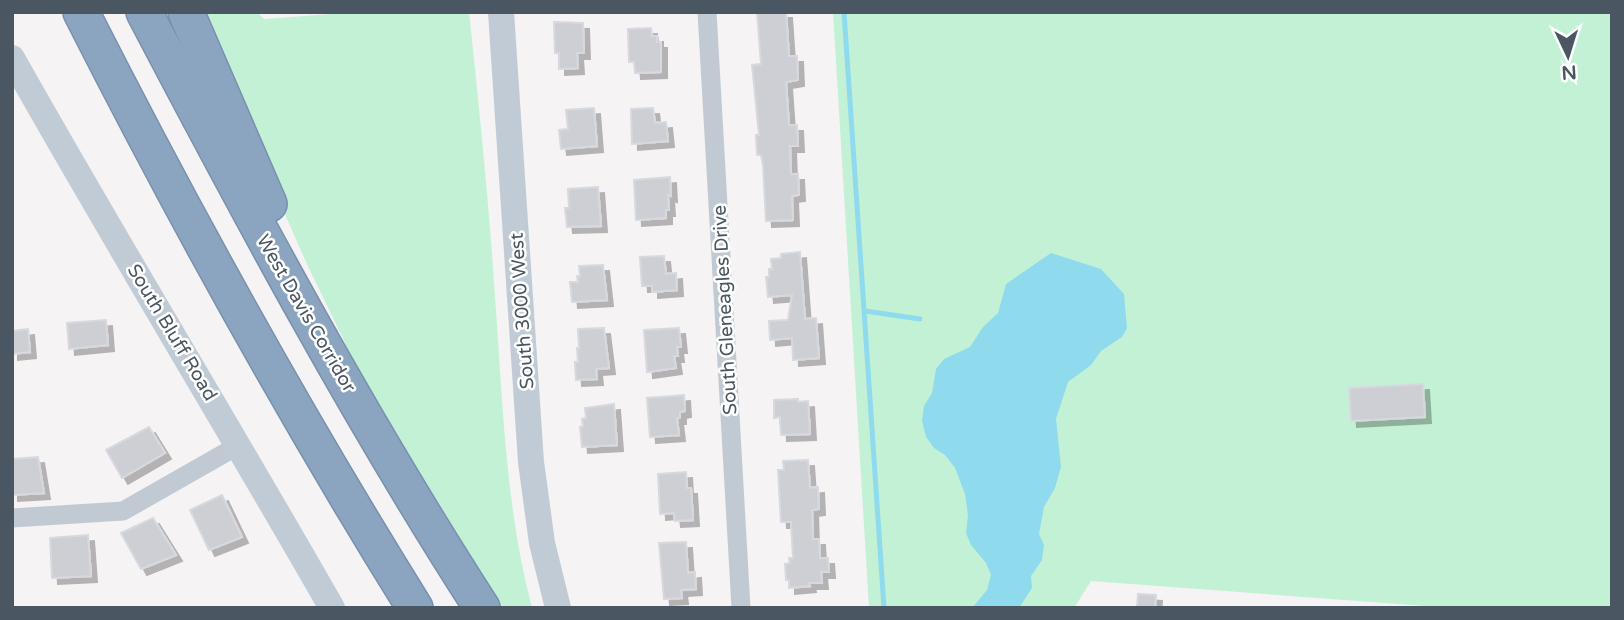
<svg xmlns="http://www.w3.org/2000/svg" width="1624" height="620" font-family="'Varela Round',sans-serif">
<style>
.green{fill:#c3f1d5}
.water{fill:#90daee}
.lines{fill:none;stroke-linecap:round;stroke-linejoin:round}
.stream{stroke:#90daee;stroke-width:5}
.building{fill:#cdcfd5;stroke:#d7d9de;stroke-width:2;filter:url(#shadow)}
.highway-casing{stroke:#7690ad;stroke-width:38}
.street{stroke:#c1cad2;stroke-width:19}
.secondary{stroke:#c1cbd6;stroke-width:26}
.highway{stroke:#8ba5c1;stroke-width:35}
.labels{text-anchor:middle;stroke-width:5;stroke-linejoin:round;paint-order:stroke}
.street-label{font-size:19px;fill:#4a5661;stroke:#fff}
</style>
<defs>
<filter id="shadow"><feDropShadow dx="6" dy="6" stdDeviation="0" flood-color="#0004"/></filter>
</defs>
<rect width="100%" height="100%" fill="#f5f3f3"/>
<g class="green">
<path d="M 196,12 L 257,12 L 264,19 L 359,12 L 469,12 C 479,107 489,202 495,298 C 503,402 505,506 532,608 L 503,608 L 370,392 L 348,349 L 306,262 Z"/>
<path d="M 833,12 L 1612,12 L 1612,608 L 1452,608 L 1091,581 L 1074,608 L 869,608 Z"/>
</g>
<path class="water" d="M 1051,253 L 1101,269 L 1124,294 L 1127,328 L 1122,337 L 1101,351 L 1091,365 L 1068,382 L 1056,419 L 1061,467 L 1055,488 L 1044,507 L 1039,534 L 1044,545 L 1042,560 L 1031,576 L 1032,588 L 1019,608 L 972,608 L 987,590 L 991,575 L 986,563 L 971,545 L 966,533 L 968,515 L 965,494 L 955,468 L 945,455 L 934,448 L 926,437 L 922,421 L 924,406 L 932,393 L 936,369 L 944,359 L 970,347 L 983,327 L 998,313 L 1006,284 Z"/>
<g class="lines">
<g class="stream">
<path d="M 844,12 L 884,608"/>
<path d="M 865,311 L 920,319"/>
</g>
</g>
<g class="building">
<path d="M 757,12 L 786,12 L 789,56 L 797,56 L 798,80 L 786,82 L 789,125 L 797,125 L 798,146 L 790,146 L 791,174 L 798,174 L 799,195 L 792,196 L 793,220 L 766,221 L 763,165 L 761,155 L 757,155 L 756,135 L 759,135 L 752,65 L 761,64 Z"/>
<path d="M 554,22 L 583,23 L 584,53 L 577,53 L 578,68 L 559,69 L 559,53 L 555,53 Z"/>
<path d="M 651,28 L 652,36 L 657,36 L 657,42 L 661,42 L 661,72 L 635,73 L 634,62 L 629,62 L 628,29 Z"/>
<path d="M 594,108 L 597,146 L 561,149 L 559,130 L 568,129 L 566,110 Z"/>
<path d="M 653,108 L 655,123 L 666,122 L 668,141 L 632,144 L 631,109 Z"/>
<path d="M 670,177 L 671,196 L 668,195 L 669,210 L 666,210 L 666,218 L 636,220 L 634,180 Z"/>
<path d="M 598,187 L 601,226 L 567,227 L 565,208 L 569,208 L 568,189 Z"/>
<path d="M 800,252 L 805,319 L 816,318 L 819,358 L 793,360 L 792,338 L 770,340 L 769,321 L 788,320 L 792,295 L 768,297 L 766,277 L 769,277 L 769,269 L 772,269 L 771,259 L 781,258 L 781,254 Z"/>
<path d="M 664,256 L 666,274 L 676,273 L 677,290 L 652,292 L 652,286 L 642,286 L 640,257 Z"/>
<path d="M 603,265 L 607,300 L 572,302 L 570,282 L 578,282 L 577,276 L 580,276 L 579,266 Z"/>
<path d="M 106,320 L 108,345 L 69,349 L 67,323 Z"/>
<path d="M 604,328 L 609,368 L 596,369 L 597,379 L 576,380 L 575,362 L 578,362 L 577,348 L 579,348 L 578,329 Z"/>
<path d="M 679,328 L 681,347 L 677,347 L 678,356 L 674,356 L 676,368 L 647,372 L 644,330 Z"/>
<path d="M 28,329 L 30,352 L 12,354 L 12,331 Z"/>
<path d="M 1423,384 L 1425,417 L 1351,421 L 1349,388 Z"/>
<path d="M 684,395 L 685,411 L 680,412 L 680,418 L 677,418 L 679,435 L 650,437 L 647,398 Z"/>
<path d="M 798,399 L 798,402 L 808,401 L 810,434 L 781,435 L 780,417 L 774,418 L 774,400 Z"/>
<path d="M 614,404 L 617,445 L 582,447 L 580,427 L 583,426 L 582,419 L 586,418 L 585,408 Z"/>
<path d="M 149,427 L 165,453 L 122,478 L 106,450 Z"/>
<path d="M 38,457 L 44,493 L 12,495 L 12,459 Z"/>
<path d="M 808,460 L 810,488 L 818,487 L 819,509 L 812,510 L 813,539 L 819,539 L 820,558 L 828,558 L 829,572 L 821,572 L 822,583 L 809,583 L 810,586 L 789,588 L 789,580 L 786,580 L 785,564 L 790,563 L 789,558 L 793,558 L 791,522 L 781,522 L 778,470 L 784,470 L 783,461 Z"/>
<path d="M 686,472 L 687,488 L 691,488 L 693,520 L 675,521 L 674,513 L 660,514 L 658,474 Z"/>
<path d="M 222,495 L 242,537 L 209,550 L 190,510 Z"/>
<path d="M 153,518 L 176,555 L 141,569 L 121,533 Z"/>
<path d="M 88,535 L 91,576 L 52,578 L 50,538 Z"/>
<path d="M 686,542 L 688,573 L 695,572 L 696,589 L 681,590 L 682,598 L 664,599 L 659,543 Z"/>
<path d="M 1138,594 L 1156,595 L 1155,608 L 1137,608 Z"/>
</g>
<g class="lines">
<g class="highway-casing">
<g id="highway">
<path d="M 81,12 C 184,215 294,414 415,608"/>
<path d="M 144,12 C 250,214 358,416 482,608"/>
<path d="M 186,12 L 269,204"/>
</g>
</g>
<g class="street">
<path d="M 707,12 L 741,608"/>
<path d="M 12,518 L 123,511 L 239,445"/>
</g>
<g class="secondary">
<path d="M 501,12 L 531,462 L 542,543 L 558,608"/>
<path d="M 12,58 C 116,243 227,424 332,608"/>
</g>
<use href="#highway" class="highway"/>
</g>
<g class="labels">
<g class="street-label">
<text transform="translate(724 310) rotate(-93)" y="7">South Gleneagles Drive</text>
<text transform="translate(521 311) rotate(-94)" y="7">South 3000 West</text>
<text transform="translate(307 313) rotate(60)" y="7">West Davis Corridor</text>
<text transform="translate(173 332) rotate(59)" y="7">South Bluff Road</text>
</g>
</g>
<rect width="1624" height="620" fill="none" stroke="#4a5661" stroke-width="28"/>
<g transform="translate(1568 56) rotate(176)" stroke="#ffffff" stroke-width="5" paint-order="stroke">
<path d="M0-5L12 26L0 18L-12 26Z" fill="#4a5661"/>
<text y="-10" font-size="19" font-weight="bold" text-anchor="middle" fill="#4a5661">N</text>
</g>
</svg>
